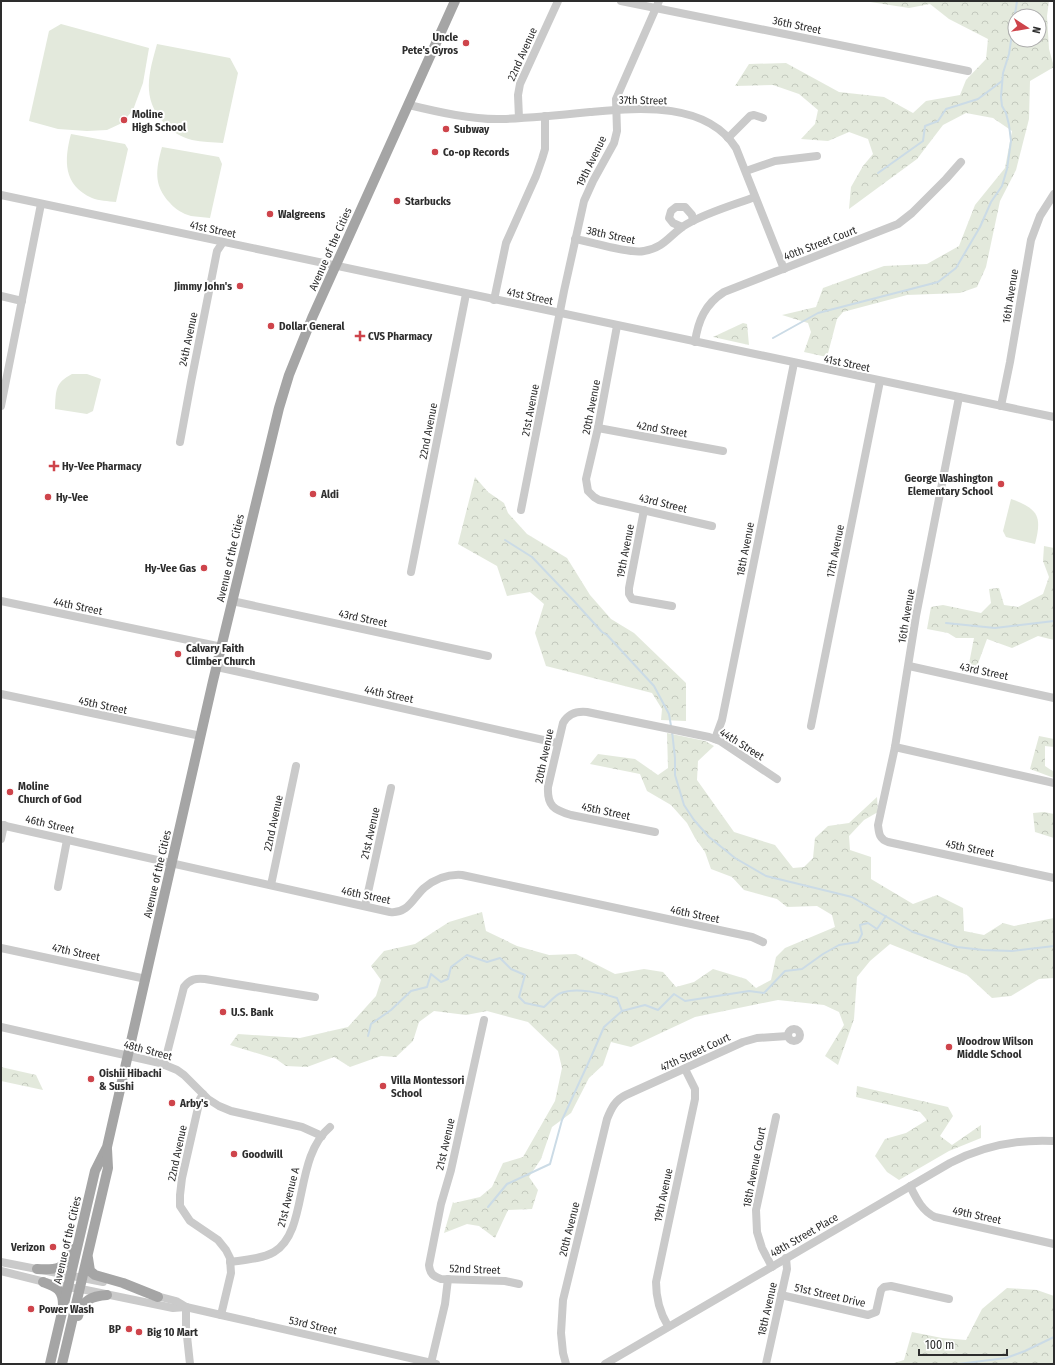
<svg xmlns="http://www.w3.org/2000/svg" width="1055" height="1365" font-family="'Fira Sans Condensed',sans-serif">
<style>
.forest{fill:url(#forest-crowns);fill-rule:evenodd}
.pitch{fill:#e3e9dc}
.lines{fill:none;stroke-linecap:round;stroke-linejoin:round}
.stream{stroke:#cbdbe6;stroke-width:2}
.minor{stroke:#cacaca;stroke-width:8}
.major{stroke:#a5a5a5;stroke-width:10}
.poi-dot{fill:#ce444b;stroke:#fff;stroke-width:1.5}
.labels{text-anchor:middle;stroke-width:4;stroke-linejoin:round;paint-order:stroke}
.street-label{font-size:11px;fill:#2d2d2d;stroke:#fff}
.poi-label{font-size:11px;font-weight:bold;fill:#2d2d2d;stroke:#fff;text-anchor:start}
</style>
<defs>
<pattern id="forest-crowns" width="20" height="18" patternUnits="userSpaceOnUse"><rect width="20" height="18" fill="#e3e9dc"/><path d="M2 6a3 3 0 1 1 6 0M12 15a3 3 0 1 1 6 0" fill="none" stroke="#c3c8bd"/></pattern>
</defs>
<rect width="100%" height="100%" fill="#fff"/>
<g class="forest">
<path d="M 864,1 L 1049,1 L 1047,16 L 1049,49 L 1054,67 L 1030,81 L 1029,119 L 1016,170 L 1000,201 L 986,267 L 977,287 L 960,293 L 907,295 L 843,312 L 837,319 L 827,357 L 804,352 L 811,332 L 808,323 L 782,315 L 816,307 L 823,288 L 884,266 L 927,264 L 959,246 L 975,205 L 1005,168 L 1012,131 L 993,118 L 966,113 L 943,125 L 917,159 L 849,209 L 851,187 L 863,166 L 873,154 L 868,139 L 849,132 L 828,141 L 801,139 L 815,124 L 818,110 L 799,94 L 773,85 L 735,86 L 749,64 L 786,63 L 839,92 L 884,97 L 913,113 L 926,101 L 960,95 L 966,80 L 986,59 L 988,39 L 949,19 L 930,4 L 909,8 ZM 1015,16 L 1039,16 L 1039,40 L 1015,40 Z"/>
<path d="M 743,323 L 747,324 L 749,345 L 713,337 Z"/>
<path d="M 475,477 L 488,492 L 504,503 L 508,513 L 527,534 L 567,558 L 590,595 L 611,619 L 634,633 L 686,683 L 686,721 L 661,720 L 662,709 L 652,693 L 546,666 L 535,633 L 544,604 L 530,592 L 507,596 L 497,566 L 458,544 Z"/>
<path d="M 1044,546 L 1054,548 L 1054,640 L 1038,636 L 1012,648 L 987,639 L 976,669 L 968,669 L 974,638 L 956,638 L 948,633 L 927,629 L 931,607 L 943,605 L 981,613 L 991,603 L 989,589 L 999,588 L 1004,605 L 1018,607 L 1043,594 L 1049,577 L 1043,561 Z"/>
<path d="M 667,733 L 705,741 L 714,746 L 698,761 L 697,780 L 734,832 L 775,845 L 793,868 L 804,867 L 813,858 L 815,838 L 828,826 L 849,823 L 877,797 L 878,812 L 864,820 L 849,836 L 850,850 L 871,857 L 871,879 L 913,904 L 937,895 L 963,908 L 964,931 L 984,935 L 1003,923 L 1014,926 L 1054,918 L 1054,978 L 1039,979 L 1011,996 L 992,998 L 967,975 L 890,944 L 870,961 L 857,977 L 854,1019 L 838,1065 L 825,1056 L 844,1025 L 839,1012 L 824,1005 L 778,1000 L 695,1017 L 631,1047 L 611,1042 L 603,1065 L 589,1078 L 571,1113 L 552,1127 L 541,1159 L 529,1177 L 538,1190 L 532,1209 L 508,1210 L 495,1238 L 479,1226 L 467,1224 L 444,1233 L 453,1202 L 454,1203 L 480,1197 L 492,1187 L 503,1163 L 523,1157 L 555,1101 L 562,1068 L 558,1051 L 528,1022 L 487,1011 L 466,1015 L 434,1011 L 419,1022 L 413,1041 L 396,1057 L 381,1056 L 350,1067 L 334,1057 L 307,1067 L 286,1066 L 276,1059 L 230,1045 L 238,1034 L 300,1038 L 348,1027 L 376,996 L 381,980 L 371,966 L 384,951 L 415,944 L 449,922 L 482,912 L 486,931 L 517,946 L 549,955 L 576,954 L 615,974 L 644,969 L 663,972 L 676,987 L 694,982 L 713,969 L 746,979 L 756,988 L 771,980 L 776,957 L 785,948 L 835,927 L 832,915 L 817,906 L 787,907 L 777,899 L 744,890 L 732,877 L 711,869 L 705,852 L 695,838 L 687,823 L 671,805 L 647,791 L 640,774 L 590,764 L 598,754 L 635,759 L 658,775 L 668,768 Z"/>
<path d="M 1039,736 L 1054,739 L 1054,747 L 1045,746 L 1045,766 L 1054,772 L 1054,778 L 1030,769 Z"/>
<path d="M 1044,812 L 1054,814 L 1054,838 L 1035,832 L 1033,813 Z"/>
<path d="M 1,1067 L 36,1075 L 43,1090 L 1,1081 Z"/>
<path d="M 857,1086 L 948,1107 L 953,1116 L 940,1136 L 952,1145 L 981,1125 L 981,1138 L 949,1151 L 899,1180 L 887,1172 L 875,1156 L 885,1139 L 906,1133 L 927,1120 L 920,1112 L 856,1097 Z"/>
<path d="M 1007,1288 L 1037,1290 L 1054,1296 L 1054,1364 L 891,1364 L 904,1360 L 912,1332 L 942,1338 L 966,1340 L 982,1309 Z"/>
</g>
<g class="pitch">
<path d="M 61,24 L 149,48 L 143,83 L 133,110 L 122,123 L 107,130 L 87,131 L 58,129 L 29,121 L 49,31 Z"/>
<path d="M 157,44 L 230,58 L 238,73 L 223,143 C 213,142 202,142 192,140 C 181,137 171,131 164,123 C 141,98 149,73 157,44 Z"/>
<path d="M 71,134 L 125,144 L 128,149 L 116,202 C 108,201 99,201 92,198 C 63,185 64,160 71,134 Z"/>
<path d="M 162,147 L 219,157 L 222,164 L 210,218 C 204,217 197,217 191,216 C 183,214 175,209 170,203 C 153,185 156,169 162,147 Z"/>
<path d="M 72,374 L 87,374 L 101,379 L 93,411 L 87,414 L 55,409 C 56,390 55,383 72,374 Z"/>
<path d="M 1011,499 C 1039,509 1042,517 1035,544 L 1006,537 L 1003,531 Z"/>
</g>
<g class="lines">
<g class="stream">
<path d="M 878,173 L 923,141 L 925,126 L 938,121 L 946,109 L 978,99 L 1002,81"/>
<path d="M 773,338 L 818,313 L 938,282 L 956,268 L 980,227 L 991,202 L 1002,186 L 1007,169 L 1011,141 L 1009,125 L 1006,113 L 1002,106 L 1001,97 L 1003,73 L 1009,54 L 1017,1"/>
<path d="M 505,540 L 532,557 L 573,600 L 602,632 L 607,635 L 654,686 L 669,714 L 671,726"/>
<path d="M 946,623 L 995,628 L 1054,621"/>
<path d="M 672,731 L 675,758 L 675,775 L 684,805 L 694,820 L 709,837 L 735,858 L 766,876 L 852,897 L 913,932 L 957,947 L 983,950 L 1012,951 L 1054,946"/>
<path d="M 368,1036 L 371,1024 L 391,1010 L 411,991 L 427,987 L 431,974 L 441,982 L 448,979 L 451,967 L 467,955 L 487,962 L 500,958 L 511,969 L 525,975 L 519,997 L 525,1003 L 544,1007 C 549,1003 555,995 561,993 C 576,987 602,993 617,998 L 622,1011"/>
<path d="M 488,1207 L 507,1184 L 550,1164 L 562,1120 L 591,1057 L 604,1027 L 622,1011 L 645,1005 L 658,1010 L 674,994 L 685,1001 L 749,991 L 764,993 L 785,971 L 802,969 L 823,954 L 839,945 L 858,942 L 862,934 L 860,925 L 868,923 L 877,929 L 886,916"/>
<path d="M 958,1364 L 1006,1358 L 1025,1351 L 1054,1337"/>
</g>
<g class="minor">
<path d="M 621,1 L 968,71"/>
<path d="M 409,105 C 438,112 473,120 502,119 C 532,118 561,115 590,112 C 638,108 706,101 736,148 L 784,269"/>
<path d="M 519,118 L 518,95 L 520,84 L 558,1"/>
<path d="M 728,138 L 750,116 L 754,115 L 763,118"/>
<path d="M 746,171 L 775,161 L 817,156"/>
<path d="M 1,195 L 1054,417"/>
<path d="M 682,227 L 673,223 L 669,218 L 671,211 L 676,207 L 685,207 L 692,215 L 693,221"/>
<path d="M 575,239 C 592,242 629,254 644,251 C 665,248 671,233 687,224 C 708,212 733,205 755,197"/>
<path d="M 1,296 L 22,301"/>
<path d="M 494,300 L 506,243 L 536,176 L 542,159 L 545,149 L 545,116"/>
<path d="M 617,326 L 598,428 L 586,479 L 588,491 L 594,497 L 599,500 L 712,526"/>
<path d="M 695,342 C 698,321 705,304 724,292 L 898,224 L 912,213 L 946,179 L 961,162"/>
<path d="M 959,397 L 916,616 L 895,747 L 878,825 C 879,833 879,839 888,842 L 1054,878"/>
<path d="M 1,406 L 41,204"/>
<path d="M 1001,406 L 1010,362 L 1031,240 L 1040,216 L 1054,194"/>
<path d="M 598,428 L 723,451"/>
<path d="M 180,442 L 191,382 L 217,251 L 223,242"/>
<path d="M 521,510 L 564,291 L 584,201 L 593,181 L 614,143 L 617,131 L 616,99 L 659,1"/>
<path d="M 644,510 L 629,588 L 629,594 L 632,599 L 672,606"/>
<path d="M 411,572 L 466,294"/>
<path d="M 1,601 L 222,647"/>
<path d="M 232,601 L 488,656"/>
<path d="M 909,666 L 1054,698"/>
<path d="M 217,667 L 557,743"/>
<path d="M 1,694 L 201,736"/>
<path d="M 811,726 L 880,381"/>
<path d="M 715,739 L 722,720 L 794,363"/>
<path d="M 895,747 L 1054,783"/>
<path d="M 1,825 L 390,912 C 408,914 413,898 424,888 C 435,879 448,874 462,875 L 752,937 L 763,942"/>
<path d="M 655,832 L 571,815 C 554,810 547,806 548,787 L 563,723 C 568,714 577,711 587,712 L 709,737 L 720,741 L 777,779"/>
<path d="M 1,839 L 4,825"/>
<path d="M 271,885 L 296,766"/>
<path d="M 58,887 L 67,840"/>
<path d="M 365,906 L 391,788"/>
<path d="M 1,948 L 146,979"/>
<path d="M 484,1020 L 451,1170 L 441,1204 L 429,1265 C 430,1274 433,1276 441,1279 L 505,1281 L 519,1284"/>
<path d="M 1,1027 L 160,1063 L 177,1070 L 184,1075 L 208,1099 L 219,1106 L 231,1111 L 302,1127 L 322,1136"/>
<circle cx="794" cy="1035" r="6"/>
<path d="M 164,1065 L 184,987 C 190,979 196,978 205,979 L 315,997"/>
<path d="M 203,1094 L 200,1099 L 182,1178 L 180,1195 L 180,1206 L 190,1221 L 218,1240 L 226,1250 L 230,1258 L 231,1273 L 221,1315"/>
<path d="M 910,1186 C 916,1198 922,1211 935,1217 L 1054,1244"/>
<path d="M 1,1262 L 103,1282"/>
<path d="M 230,1262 C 244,1260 262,1259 274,1252 C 309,1231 293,1158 330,1127"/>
<path d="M 772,1267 L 762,1248 L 757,1232 L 756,1210 L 776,1117"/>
<path d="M 1,1271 L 61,1286 L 86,1290 L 173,1308 L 186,1307 L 221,1315 L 436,1364"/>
<path d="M 153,1295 L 176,1301 L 186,1307"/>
<path d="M 781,1295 L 868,1315 L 876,1312 L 881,1290 L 884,1287 L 891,1286 L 949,1299"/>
<path d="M 186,1307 L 186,1327 L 190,1364"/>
<path d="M 668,1326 C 660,1313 656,1298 656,1282 L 695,1099 L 695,1089 L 685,1069"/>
<path d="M 431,1363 L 445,1304 L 448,1279"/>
<path d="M 566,1364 L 563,1353 L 561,1333 L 563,1300 L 607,1119 C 611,1109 615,1100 626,1095 L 743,1042 L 757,1038 L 788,1036"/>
<path d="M 605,1364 L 950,1163 C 983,1146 1017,1139 1054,1141"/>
<path d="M 766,1364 L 787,1269 L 786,1258"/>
</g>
<g class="major">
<path d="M 88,1258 L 90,1271 L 95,1275 L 123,1283 L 158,1297"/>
<path d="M 37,1269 C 56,1270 66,1270 72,1249"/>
<path d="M 43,1282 C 56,1287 63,1289 63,1305"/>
<path d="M 78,1316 C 82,1300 92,1296 107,1295"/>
<path d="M 50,1364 L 95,1171 L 107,1147 L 213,681 L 279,408 L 289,375 L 312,318 L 455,1"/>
<path d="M 62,1364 L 108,1168 L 107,1149"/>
</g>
</g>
<g class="poi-dot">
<circle cx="466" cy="43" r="4"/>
<circle cx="124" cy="120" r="4"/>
<circle cx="446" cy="129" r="4"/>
<circle cx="435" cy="152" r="4"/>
<circle cx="397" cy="201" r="4"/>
<circle cx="270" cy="214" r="4"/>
<circle cx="240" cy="286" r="4"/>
<circle cx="271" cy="326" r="4"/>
<path d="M358 330h4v4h4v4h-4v4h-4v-4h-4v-4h4z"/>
<path d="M52 460h4v4h4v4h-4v4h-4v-4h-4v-4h4z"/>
<circle cx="1001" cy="484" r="4"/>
<circle cx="313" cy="494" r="4"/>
<circle cx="48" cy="497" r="4"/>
<circle cx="204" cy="568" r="4"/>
<circle cx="178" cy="654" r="4"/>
<circle cx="10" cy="792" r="4"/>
<circle cx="223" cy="1012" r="4"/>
<circle cx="949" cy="1047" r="4"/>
<circle cx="91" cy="1079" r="4"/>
<circle cx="383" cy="1086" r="4"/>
<circle cx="172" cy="1103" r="4"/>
<circle cx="234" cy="1154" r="4"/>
<circle cx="53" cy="1247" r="4"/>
<circle cx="31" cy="1309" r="4"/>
<circle cx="129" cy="1329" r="4"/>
<circle cx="139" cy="1332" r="4"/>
</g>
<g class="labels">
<g class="street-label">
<text transform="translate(797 25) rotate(12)" y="4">36th Street</text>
<text transform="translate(522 54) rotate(-66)" y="4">22nd Avenue</text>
<text transform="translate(643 100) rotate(1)" y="4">37th Street</text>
<text transform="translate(591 161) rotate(-64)" y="4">19th Avenue</text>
<text transform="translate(213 229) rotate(12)" y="4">41st Street</text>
<text transform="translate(611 235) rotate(12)" y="4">38th Street</text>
<text transform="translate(820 243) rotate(-21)" y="4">40th Street Court</text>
<text transform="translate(330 249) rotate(-66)" y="4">Avenue of the Cities</text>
<text transform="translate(530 296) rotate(12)" y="4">41st Street</text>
<text transform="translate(1010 296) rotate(-81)" y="4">16th Avenue</text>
<text transform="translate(188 339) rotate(-78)" y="4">24th Avenue</text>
<text transform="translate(847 363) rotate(12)" y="4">41st Street</text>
<text transform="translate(591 407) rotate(-79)" y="4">20th Avenue</text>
<text transform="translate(530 410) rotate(-79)" y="4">21st Avenue</text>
<text transform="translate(662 429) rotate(10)" y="4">42nd Street</text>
<text transform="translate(428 431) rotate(-79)" y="4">22nd Avenue</text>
<text transform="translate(663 503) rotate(14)" y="4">43rd Street</text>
<text transform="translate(745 549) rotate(-79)" y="4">18th Avenue</text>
<text transform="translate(625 551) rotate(-79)" y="4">19th Avenue</text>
<text transform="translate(835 551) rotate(-79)" y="4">17th Avenue</text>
<text transform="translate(230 558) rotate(-77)" y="4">Avenue of the Cities</text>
<text transform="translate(78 606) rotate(12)" y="4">44th Street</text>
<text transform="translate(906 616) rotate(-80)" y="4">16th Avenue</text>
<text transform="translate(363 618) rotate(12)" y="4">43rd Street</text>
<text transform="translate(984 671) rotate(12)" y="4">43rd Street</text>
<text transform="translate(389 694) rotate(12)" y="4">44th Street</text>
<text transform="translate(103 705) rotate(12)" y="4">45th Street</text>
<text transform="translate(742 744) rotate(32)" y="4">44th Street</text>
<text transform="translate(544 756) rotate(-78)" y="4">20th Avenue</text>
<text transform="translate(606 811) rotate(12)" y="4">45th Street</text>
<text transform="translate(273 823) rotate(-78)" y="4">22nd Avenue</text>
<text transform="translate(50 824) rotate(13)" y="4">46th Street</text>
<text transform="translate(370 833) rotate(-77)" y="4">21st Avenue</text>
<text transform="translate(970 848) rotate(12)" y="4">45th Street</text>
<text transform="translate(157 874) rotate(-77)" y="4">Avenue of the Cities</text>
<text transform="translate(366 895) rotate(12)" y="4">46th Street</text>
<text transform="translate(695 914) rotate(12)" y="4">46th Street</text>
<text transform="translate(76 952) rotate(12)" y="4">47th Street</text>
<text transform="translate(148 1050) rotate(15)" y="4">48th Street</text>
<text transform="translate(695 1052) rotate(-25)" y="4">47th Street Court</text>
<text transform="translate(445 1144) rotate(-77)" y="4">21st Avenue</text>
<text transform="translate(177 1153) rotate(-78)" y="4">22nd Avenue</text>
<text transform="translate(754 1167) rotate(-79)" y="4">18th Avenue Court</text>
<text transform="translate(663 1195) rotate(-78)" y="4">19th Avenue</text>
<text transform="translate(288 1197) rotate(-76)" y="4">21st Avenue A</text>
<text transform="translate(977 1215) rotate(12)" y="4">49th Street</text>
<text transform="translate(569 1229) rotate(-76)" y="4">20th Avenue</text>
<text transform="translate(804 1235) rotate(-30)" y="4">48th Street Place</text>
<text transform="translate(67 1240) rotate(-77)" y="4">Avenue of the Cities</text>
<text transform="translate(475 1269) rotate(2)" y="4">52nd Street</text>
<text transform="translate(830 1295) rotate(13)" y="4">51st Street Drive</text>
<text transform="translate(767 1309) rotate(-77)" y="4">18th Avenue</text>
<text transform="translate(313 1325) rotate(13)" y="4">53rd Street</text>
</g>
<g class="poi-label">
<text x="458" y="41" text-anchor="end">Uncle<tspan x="458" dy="13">Pete's Gyros</tspan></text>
<text x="132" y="118">Moline<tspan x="132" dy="13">High School</tspan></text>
<text x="454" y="133">Subway</text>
<text x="443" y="156">Co-op Records</text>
<text x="405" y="205">Starbucks</text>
<text x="278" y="218">Walgreens</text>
<text x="232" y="290" text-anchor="end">Jimmy John's</text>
<text x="279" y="330">Dollar General</text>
<text x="368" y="340">CVS Pharmacy</text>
<text x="62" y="470">Hy-Vee Pharmacy</text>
<text x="993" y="482" text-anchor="end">George Washington<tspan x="993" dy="13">Elementary School</tspan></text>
<text x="321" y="498">Aldi</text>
<text x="56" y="501">Hy-Vee</text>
<text x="196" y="572" text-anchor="end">Hy-Vee Gas</text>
<text x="186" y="652">Calvary Faith<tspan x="186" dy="13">Climber Church</tspan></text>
<text x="18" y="790">Moline<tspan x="18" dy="13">Church of God</tspan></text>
<text x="231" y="1016">U.S. Bank</text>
<text x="957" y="1045">Woodrow Wilson<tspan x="957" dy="13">Middle School</tspan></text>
<text x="99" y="1077">Oishii Hibachi<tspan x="99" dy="13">&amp; Sushi</tspan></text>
<text x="391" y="1084">Villa Montessori<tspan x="391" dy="13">School</tspan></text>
<text x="180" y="1107">Arby's</text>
<text x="242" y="1158">Goodwill</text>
<text x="45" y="1251" text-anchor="end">Verizon</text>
<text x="39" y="1313">Power Wash</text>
<text x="121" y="1333" text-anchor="end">BP</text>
<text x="147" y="1336">Big 10 Mart</text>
</g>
</g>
<rect width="1055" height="1365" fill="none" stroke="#2d2d2d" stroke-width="4"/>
<g transform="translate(1027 28) rotate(102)"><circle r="19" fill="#ffffff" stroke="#ababab"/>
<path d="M0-3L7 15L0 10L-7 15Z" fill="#ce444b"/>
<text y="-6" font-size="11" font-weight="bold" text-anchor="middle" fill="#2d2d2d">N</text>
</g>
<path d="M919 1349v6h88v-6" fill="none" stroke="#2d2d2d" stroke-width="2"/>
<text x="925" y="1349" font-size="12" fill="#2d2d2d" stroke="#ffffff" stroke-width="3" paint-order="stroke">100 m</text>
</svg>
